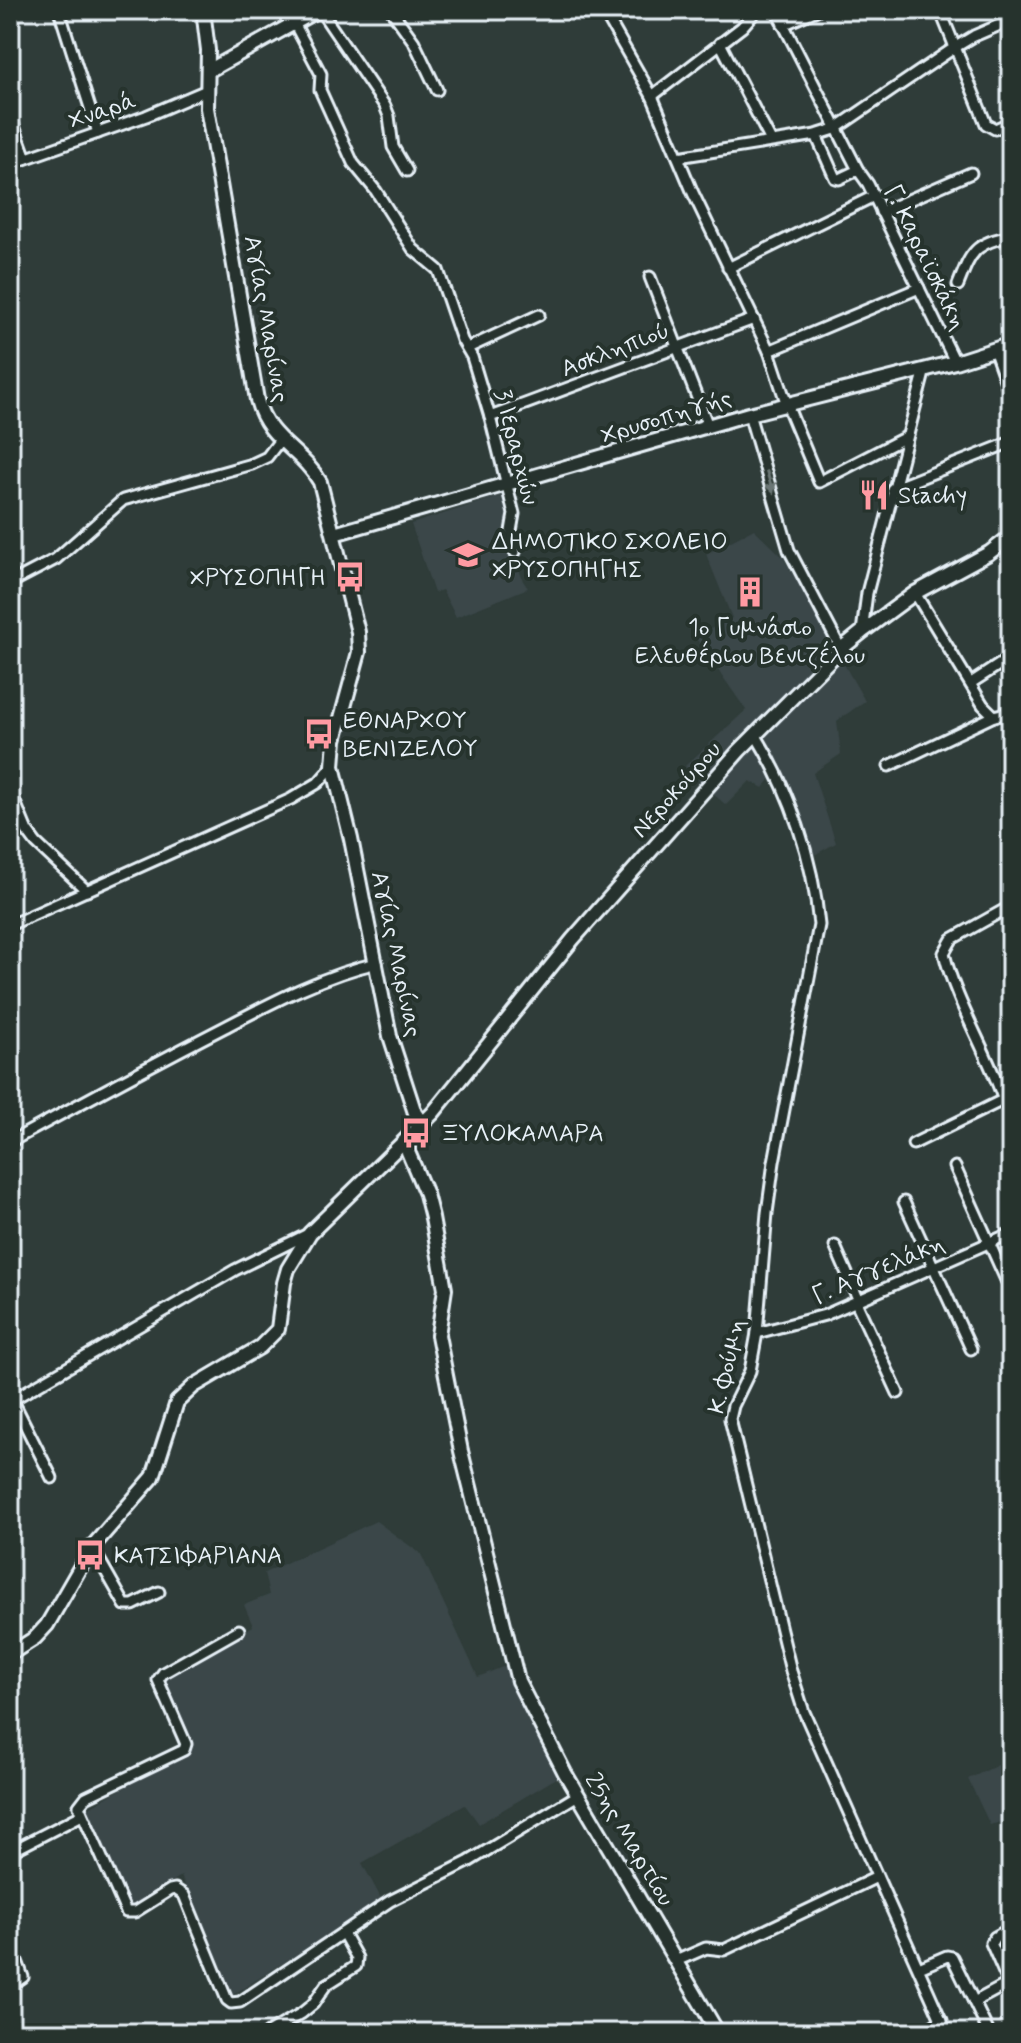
<svg xmlns="http://www.w3.org/2000/svg" width="1021" height="2043" font-family="Mynerve,sans-serif">
<style>
.built{fill:#3a4648}
.lines{fill:none;stroke-linecap:round;stroke-linejoin:round}
.street-casing{stroke:#e8f1f8;stroke-width:15}
.secondary-casing{stroke:#e8f1f8;stroke-width:18}
.street{stroke:#26332d;stroke-width:9}
.secondary{stroke:#26332d;stroke-width:12}
.oneway{fill:#6a7674}
.labels{text-anchor:middle;stroke-width:8;stroke-linejoin:round;paint-order:stroke}
.street-label{font-size:24px;fill:#e8f1f8;stroke:#26332d}
.poi-label{font-size:24px;fill:#e8f1f8;stroke:#26332d;text-anchor:start}
</style>
<rect width="100%" height="100%" fill="#2f3c39"/>
<filter id="ink" filterUnits="userSpaceOnUse"><feTurbulence type="fractalNoise" baseFrequency=".0125" numOctaves="2"/><feDisplacementMap in="SourceGraphic" scale="16" xChannelSelector="R" yChannelSelector="G"/><feConvolveMatrix kernelMatrix="1 2 1 2 8 2 1 2 1" color-interpolation-filters="sRGB"/></filter>
<g filter="url(#ink)">
<g class="built">
<path d="M 509,493 L 514,519 L 510,541 L 523,581 L 528,588 L 456,617 L 442,590 L 434,593 L 411,524 Z"/>
<path d="M 754,529 L 783,557 L 865,701 L 837,721 L 841,754 L 813,773 L 836,843 L 809,858 L 777,772 L 763,788 L 750,781 L 726,805 L 704,786 L 685,766 L 746,710 L 695,637 L 732,618 L 706,554 Z"/>
<path d="M 376,1521 L 421,1554 L 478,1677 L 512,1663 L 565,1773 L 479,1824 L 465,1805 L 362,1863 L 382,1900 L 233,1995 L 181,1876 L 128,1910 L 84,1810 L 193,1748 L 163,1681 L 253,1626 L 244,1605 L 269,1595 L 264,1573 Z"/>
<path d="M 1011,1759 L 1011,1819 L 990,1825 L 968,1779 Z"/>
</g>
<g class="lines">
<g class="street-casing">
<g id="street">
<path d="M 59,10 L 98,133"/>
<path d="M 320,10 L 385,106 L 389,116 L 393,147 L 407,171"/>
<path d="M 391,10 L 414,42 L 437,90"/>
<path d="M 603,10 L 652,96 L 693,193 L 769,351 L 787,405 L 819,482 L 906,437"/>
<path d="M 776,10 L 858,170"/>
<path d="M 885,10 L 886,11"/>
<path d="M 940,10 L 986,124 L 995,129 L 1011,122"/>
<path d="M 294,23 L 321,74 L 320,90 L 353,163 L 376,191 L 413,249 L 438,270 L 462,340 L 472,357 L 490,417 L 514,514 L 510,537 L 515,552"/>
<path d="M 783,25 L 817,10"/>
<path d="M 720,43 L 771,141"/>
<path d="M 652,96 L 742,27 L 757,10"/>
<path d="M 10,115 L 26,158"/>
<path d="M 678,157 L 816,135"/>
<path d="M 10,164 L 146,116 L 207,90"/>
<path d="M 881,212 L 971,173"/>
<path d="M 728,268 L 874,196"/>
<path d="M 650,277 L 708,426"/>
<path d="M 958,285 C 971,252 974,243 1011,236"/>
<path d="M 468,348 L 539,315"/>
<path d="M 994,349 L 1011,397"/>
<path d="M 769,351 L 919,288"/>
<path d="M 955,362 L 868,184 L 858,170 L 839,179 L 835,178 L 816,135 L 835,129 L 954,48 L 974,36 L 1011,20"/>
<path d="M 749,414 L 789,550 L 841,649"/>
<path d="M 490,417 L 754,319"/>
<path d="M 892,489 L 1011,442"/>
<path d="M 10,583 L 56,559 L 123,500 L 252,464 L 267,457 L 280,440"/>
<path d="M 915,593 L 983,705 L 994,716"/>
<path d="M 862,632 L 867,593 L 925,369"/>
<path d="M 971,683 L 1011,657"/>
<path d="M 755,734 C 790,791 813,858 819,925 L 774,1162 L 767,1213 L 757,1333 L 750,1371 L 733,1406 L 730,1419 L 791,1671 L 804,1712 L 947,2033"/>
<path d="M 889,766 L 994,716 L 1011,712"/>
<path d="M 10,790 L 27,831 L 36,843 L 87,891"/>
<path d="M 10,925 L 291,799 L 318,783 L 333,766"/>
<path d="M 1003,1098 C 986,1049 956,1003 944,953 L 952,939 L 1011,906"/>
<path d="M 10,1142 C 81,1103 153,1064 225,1027 C 273,1002 324,975 377,963"/>
<path d="M 913,1144 L 1011,1096"/>
<path d="M 955,1167 L 1011,1291"/>
<path d="M 904,1202 L 971,1349"/>
<path d="M 835,1246 L 859,1301"/>
<path d="M 856,1302 L 898,1393"/>
<path d="M 757,1333 L 825,1315 L 1011,1233"/>
<path d="M 12,1399 L 52,1478"/>
<path d="M 10,1401 L 235,1270 L 310,1233"/>
<path d="M 92,1547 L 125,1605 L 133,1605 L 159,1592"/>
<path d="M 239,1630 L 163,1673 L 158,1680 L 186,1744 L 184,1750 L 86,1797 L 79,1806 L 126,1912 L 135,1912 L 170,1890 L 175,1889 L 184,1895 L 227,2000 L 231,2003 L 240,2002 L 390,1901 L 468,1862 L 578,1795"/>
<path d="M 10,1852 L 82,1815"/>
<path d="M 10,1942 L 23,1977 L 10,1986"/>
<path d="M 676,1961 L 706,1948 L 724,1950 L 877,1877"/>
<path d="M 919,1968 L 947,1956 L 952,1957 L 974,2002"/>
<path d="M 1009,1984 L 991,1943 L 995,1937 L 1011,1928"/>
<path d="M 268,2033 L 302,2013 L 313,2004 L 326,1985 L 356,1966 L 357,1958 L 343,1933"/>
<path d="M 922,2033 L 942,2020"/>
<path d="M 989,2033 L 974,2002 L 1011,1982"/>
</g>
</g>
<g class="secondary-casing">
<g id="secondary">
<path d="M 203,10 L 208,50 L 207,108 L 257,400 C 268,441 301,449 320,482 L 358,632 L 359,652 L 335,740 L 333,766 L 351,839 L 390,1036 L 415,1113 L 423,1124"/>
<path d="M 208,71 L 318,10"/>
<path d="M 334,534 L 749,414 L 955,362 L 1011,344"/>
<path d="M 408,1139 L 408,1152 L 426,1194 L 432,1218 L 445,1289 L 438,1335 L 461,1451 L 518,1681 L 565,1773 L 718,2033"/>
<path d="M 10,1654 L 35,1638 L 47,1625 L 92,1547 L 153,1477 L 177,1402 L 194,1386 L 260,1347 L 278,1329 L 284,1283 L 288,1269 L 310,1233 L 433,1113 L 573,939 L 739,751 L 841,649 L 862,632 L 915,593 L 989,553 L 1011,536"/>
</g>
</g>
<use href="#street" class="street"/>
<use href="#secondary" class="secondary"/>
</g>
<defs><path id="oneway-solid" d="M-6-.8H1V-3.2L6.5 0L1 3.2V.8H-6Z" transform="scale(2)"/></defs>
<use class="oneway" href="#oneway-solid" transform="translate(770 482) rotate(73)"/>
</g>
<defs>
<g id="restaurant-bare" transform="scale(2.4)"><path d="M-5-6h1v4h1v-4h1v4h1v-4h1v5L-1.5 .5V6h-2V.5L-5-1ZM5-6V6H3V1.5H1.5Q1.5-4 5-6Z" fill="#ff9aa2" stroke="#26332d" stroke-width="2.5" paint-order="stroke"/></g>
<g id="school-bare" transform="scale(2.4)"><path d="M0-5L7-2L0 1L-7-2ZM-4 1L0 2.5L4 1V4Q0 6-4 4Z" fill="#ff9aa2" stroke="#26332d" stroke-width="2.5" paint-order="stroke"/></g>
<g id="bus-bare" transform="scale(2.4)"><path d="M-5-6H5V4H4V6H2V4H-2V6H-4V4H-5ZM-3.5-4V0h7V-4ZM-3.5 1.2v1.5H-2V1.2ZM2 1.2v1.5H3.5V1.2Z" fill="#ff9aa2" stroke="#26332d" stroke-width="2.5" paint-order="stroke"/></g>
<g id="building-bare" transform="scale(2.4)"><path d="M-4-6H4V6H1V3H-1V6H-4ZM-2.5-4.3h1.7v1.8h-1.7ZM.8-4.3h1.7v1.8H.8ZM-2.5-1h1.7V.8h-1.7ZM.8-1h1.7V.8H.8Z" fill="#ff9aa2" stroke="#26332d" stroke-width="2.5" paint-order="stroke"/></g>
</defs>
<g fill-rule="evenodd">
<use href="#restaurant-bare" x="874" y="495"/>
<use href="#school-bare" x="468" y="555"/>
<use href="#bus-bare" x="350" y="577"/>
<use href="#building-bare" x="750" y="592"/>
<use href="#bus-bare" x="319" y="734"/>
<use href="#bus-bare" x="416" y="1133"/>
<use href="#bus-bare" x="90" y="1555"/>
</g>
<g class="labels">
<g class="street-label">
<text transform="translate(102 110) rotate(-19)" y="8">Χναρά</text>
<text transform="translate(926 257) rotate(64)" y="8">Γ. Καραϊσκάκη</text>
<text transform="translate(267 319) rotate(80)" y="8">Αγίας Μαρίνας</text>
<text transform="translate(615 349) rotate(-21)" y="8">Ασκληπιού</text>
<text transform="translate(666 416) rotate(-17)" y="8">Χρυσοπηγής</text>
<text transform="translate(517 447) rotate(76)" y="8">3 Ιεραρχών</text>
<text transform="translate(676 789) rotate(-48)" y="8">Νεροκούρου</text>
<text transform="translate(397 954) rotate(78)" y="8">Αγίας Μαρίνας</text>
<text transform="translate(878 1269) rotate(-23)" y="8">Γ. Αγγελάκη</text>
<text transform="translate(726 1366) rotate(-77)" y="8">Κ. Φούμη</text>
<text transform="translate(630 1839) rotate(59)" y="8">25ης Μαρτίου</text>
</g>
<g class="poi-label">
<text x="898" y="503">Stachy</text>
<text x="492" y="549">ΔΗΜΟΤΙΚΟ ΣΧΟΛΕΙΟ<tspan x="492" dy="28">ΧΡΥΣΟΠΗΓΗΣ</tspan></text>
<text x="326" y="585" text-anchor="end">ΧΡΥΣΟΠΗΓΗ</text>
<text x="750" y="635" text-anchor="middle">1ο Γυμνάσιο<tspan x="750" dy="28">Ελευθέριου Βενιζέλου</tspan></text>
<text x="343" y="728">ΕΘΝΑΡΧΟΥ<tspan x="343" dy="28">ΒΕΝΙΖΕΛΟΥ</tspan></text>
<text x="440" y="1141">ΞΥΛΟΚΑΜΑΡΑ</text>
<text x="114" y="1563">ΚΑΤΣΙΦΑΡΙΑΝΑ</text>
</g>
</g>
<rect width="1021" height="2043" fill="none" stroke="#26332d" stroke-width="40"/>
<rect x="20" y="20" width="981" height="2003" fill="none" stroke="#e8f1f8" stroke-width="3" filter="url(#ink)"/>
</svg>
